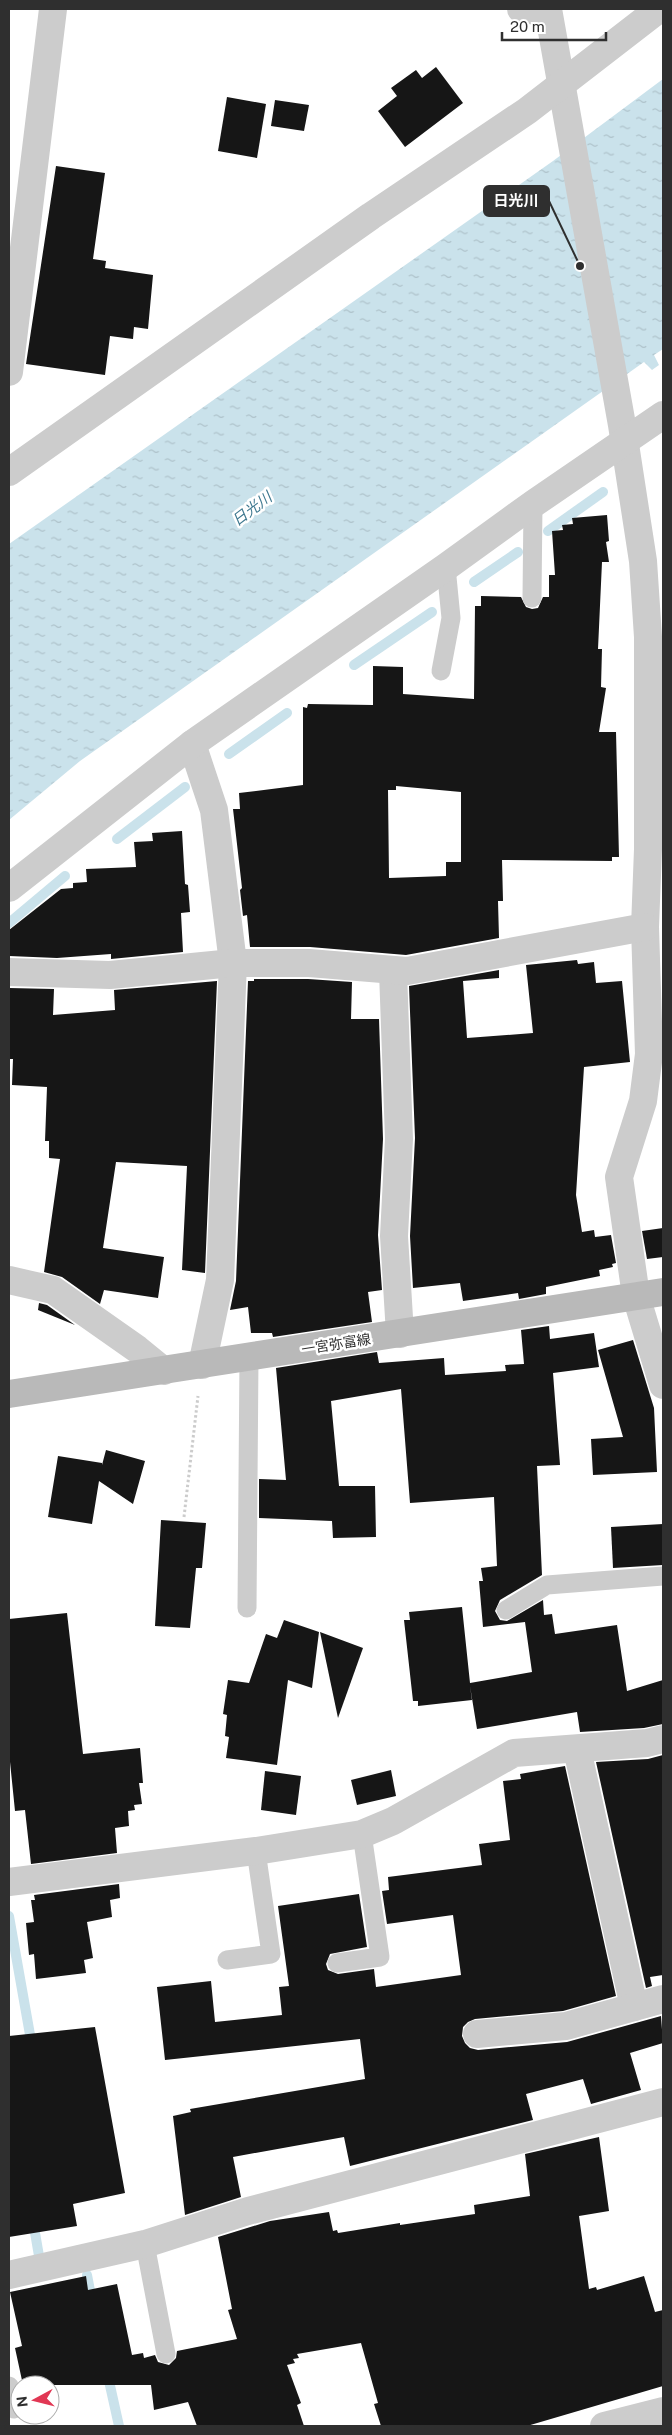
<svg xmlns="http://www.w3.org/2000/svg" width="672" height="2435" font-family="'Public Sans','Noto Sans JP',sans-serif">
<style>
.water{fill:url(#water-ripples)}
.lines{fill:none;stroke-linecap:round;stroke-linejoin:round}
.stream{stroke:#cae2eb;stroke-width:10}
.building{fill:#161616;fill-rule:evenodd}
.path{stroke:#ccc;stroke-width:3;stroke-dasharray:2.5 2.5;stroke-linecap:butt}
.service{stroke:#ccc;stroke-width:19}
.minor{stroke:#ccc;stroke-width:28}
.secondary{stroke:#b9b9b9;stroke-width:28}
.labels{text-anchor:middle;stroke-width:5;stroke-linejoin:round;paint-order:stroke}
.street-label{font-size:14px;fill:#2f2f2f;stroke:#fff}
.water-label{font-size:15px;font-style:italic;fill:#3f7990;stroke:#fff}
.leader{fill:none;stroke:#2f2f2f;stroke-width:2}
.callout-dot{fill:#2f2f2f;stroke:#fff;stroke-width:2}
.callout{fill:#2f2f2f;stroke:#2f2f2f;stroke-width:2}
.callout-label{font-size:15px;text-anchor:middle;font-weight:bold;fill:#fff}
</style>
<defs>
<pattern id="water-ripples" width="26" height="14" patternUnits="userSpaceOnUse" patternTransform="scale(1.25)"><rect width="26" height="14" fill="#cae2eb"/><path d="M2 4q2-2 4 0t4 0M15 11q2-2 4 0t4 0" fill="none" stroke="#aec2ca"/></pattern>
</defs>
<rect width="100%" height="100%" fill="#fff"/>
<path class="water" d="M 663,79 L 663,349 L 654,355 L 659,365 L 652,370 L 644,362 L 80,761 L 9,820 L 9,544 L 553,161 Z"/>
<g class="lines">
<g class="stream">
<path d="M 548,531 L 603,492"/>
<path d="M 474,582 L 518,552"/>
<path d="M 354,665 L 432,612"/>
<path d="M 229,754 L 287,713"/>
<path d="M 117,839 L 185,787"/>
<path d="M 9,923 L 65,876"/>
<path d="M 9,1916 L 32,2046"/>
<path d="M 33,2221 L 39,2256"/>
<path d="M 87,2275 L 92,2301"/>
<path d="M 107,2372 L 119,2426"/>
</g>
</g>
<g class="building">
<path d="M 436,67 L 463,103 L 405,147 L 378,111 L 397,96 L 391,88 L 416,70 L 422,78 Z"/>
<path d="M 227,97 L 266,104 L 257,158 L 218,151 Z"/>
<path d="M 275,100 L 309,105 L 304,131 L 271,126 Z"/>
<path d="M 56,166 L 105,173 L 93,259 L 106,261 L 105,268 L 153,275 L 148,329 L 134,327 L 133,339 L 110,336 L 105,375 L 26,364 Z"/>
<path d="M 607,515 L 609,541 L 606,542 L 609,562 L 602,562 L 598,649 L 602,649 L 601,687 L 606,688 L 599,732 L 616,732 L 619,857 L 612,857 L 612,861 L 502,860 L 503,901 L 498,901 L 499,938 L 406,955 L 310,947 L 250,947 L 247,915 L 243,916 L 240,890 L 242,888 L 233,809 L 240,809 L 239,793 L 303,785 L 303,707 L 307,708 L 308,704 L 373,705 L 373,666 L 403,667 L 403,694 L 474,699 L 475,606 L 481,606 L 481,596 L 521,597 L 526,607 L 532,609 L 538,608 L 543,597 L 549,597 L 549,575 L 555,575 L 552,531 L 563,530 L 562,525 L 573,524 L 572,518 ZM 396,786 L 461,792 L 461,862 L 446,862 L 446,876 L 389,878 L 388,790 L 396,790 Z"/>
<path d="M 182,831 L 185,884 L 188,885 L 190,912 L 181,913 L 183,952 L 111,959 L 111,954 L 57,958 L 9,956 L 9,930 L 61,889 L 73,888 L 73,883 L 87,882 L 86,869 L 136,867 L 134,842 L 153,841 L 152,833 Z"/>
<path d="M 577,960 L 578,964 L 594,962 L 596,983 L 622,981 L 630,1062 L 584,1067 L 576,1195 L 582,1232 L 594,1230 L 595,1237 L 611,1235 L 616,1263 L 612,1264 L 613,1267 L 599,1270 L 600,1276 L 546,1287 L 546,1294 L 519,1299 L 518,1293 L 463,1301 L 460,1283 L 413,1288 L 410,1236 L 415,1138 L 409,986 L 499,970 L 499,978 L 463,981 L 467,1038 L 533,1033 L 526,965 Z"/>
<path d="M 254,979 L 308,979 L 352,982 L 351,1019 L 379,1019 L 383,1139 L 378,1235 L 382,1290 L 368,1292 L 372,1322 L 273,1337 L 272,1333 L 251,1333 L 248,1307 L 230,1310 L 236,1281 L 248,981 L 254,981 Z"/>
<path d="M 217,981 L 205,1273 L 182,1270 L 187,1166 L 116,1162 L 103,1248 L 164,1257 L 158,1298 L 104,1290 L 100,1304 L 62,1277 L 44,1272 L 60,1159 L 49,1158 L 49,1141 L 45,1141 L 47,1087 L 12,1085 L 13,1059 L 9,1059 L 9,988 L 54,989 L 53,1015 L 115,1010 L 114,990 Z"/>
<path d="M 663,1228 L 663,1257 L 647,1259 L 642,1231 Z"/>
<path d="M 39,1303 L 47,1305 L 75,1325 L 38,1310 Z"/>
<path d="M 549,1326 L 550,1339 L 594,1333 L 599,1367 L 553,1373 L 560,1465 L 537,1466 L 542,1575 L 500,1600 L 495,1611 L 500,1620 L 507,1621 L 543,1600 L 544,1615 L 552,1614 L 555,1634 L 617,1625 L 627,1691 L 663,1680 L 663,1724 L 644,1728 L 580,1732 L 577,1712 L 477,1729 L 470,1686 L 472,1700 L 418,1706 L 418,1701 L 413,1701 L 404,1620 L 410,1620 L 409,1612 L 462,1607 L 470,1683 L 532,1672 L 525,1622 L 483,1627 L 479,1581 L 483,1581 L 481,1568 L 497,1566 L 494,1497 L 410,1503 L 401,1389 L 331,1401 L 339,1486 L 375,1486 L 376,1537 L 333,1538 L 332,1521 L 259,1518 L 259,1479 L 286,1480 L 276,1368 L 377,1352 L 379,1363 L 444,1358 L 445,1375 L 506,1371 L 505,1365 L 524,1364 L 521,1330 Z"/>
<path d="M 633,1340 L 654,1408 L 657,1472 L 593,1475 L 591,1439 L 623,1437 L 598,1350 Z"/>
<path d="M 106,1450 L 145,1461 L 133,1504 L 99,1481 L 92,1524 L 48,1517 L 58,1456 L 102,1463 L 102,1465 Z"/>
<path d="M 161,1520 L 206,1523 L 202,1568 L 196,1568 L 190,1628 L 155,1626 Z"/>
<path d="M 663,1524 L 663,1565 L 613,1568 L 611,1527 Z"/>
<path d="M 67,1613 L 83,1754 L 140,1748 L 143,1783 L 139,1783 L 142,1804 L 134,1805 L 135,1810 L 128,1811 L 129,1826 L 115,1828 L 117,1853 L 31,1864 L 25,1810 L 15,1811 L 9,1752 L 9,1619 Z"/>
<path d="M 284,1620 L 319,1632 L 312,1688 L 288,1680 L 277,1765 L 226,1758 L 229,1737 L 225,1736 L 227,1715 L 223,1714 L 228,1680 L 249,1683 L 266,1634 L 277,1638 Z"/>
<path d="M 320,1632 L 363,1648 L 338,1718 Z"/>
<path d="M 663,1755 L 663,1975 L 650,1977 L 652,1986 L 646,1988 L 596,1762 L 648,1759 Z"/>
<path d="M 565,1766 L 616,1996 L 563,2011 L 475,2019 L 468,2022 L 463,2027 L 462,2036 L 465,2043 L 470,2048 L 478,2050 L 567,2042 L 661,2016 L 663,2043 L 630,2053 L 641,2090 L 591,2104 L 583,2079 L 526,2094 L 533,2120 L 350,2166 L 344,2137 L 233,2157 L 241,2197 L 185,2215 L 173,2116 L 191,2112 L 190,2109 L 365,2079 L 360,2039 L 165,2060 L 157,1987 L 211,1981 L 215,2022 L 282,2015 L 279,1987 L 289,1986 L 278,1906 L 359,1894 L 367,1947 L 330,1954 L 326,1964 L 328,1970 L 338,1974 L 374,1969 L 376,1987 L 461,1975 L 453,1915 L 387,1924 L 382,1891 L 389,1890 L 388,1877 L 482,1865 L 479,1844 L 510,1840 L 503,1781 L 521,1779 L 520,1774 Z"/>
<path d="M 391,1770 L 396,1796 L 357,1805 L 351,1780 Z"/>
<path d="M 265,1771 L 301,1776 L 296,1815 L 261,1810 Z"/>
<path d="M 119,1884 L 120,1898 L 110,1900 L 112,1917 L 87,1922 L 93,1958 L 84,1960 L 86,1973 L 36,1979 L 34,1954 L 29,1955 L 26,1923 L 34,1922 L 31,1900 L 35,1900 L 34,1895 Z"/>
<path d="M 95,2027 L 125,2193 L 73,2204 L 77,2226 L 9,2237 L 9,2036 Z"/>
<path d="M 599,2137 L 609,2211 L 579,2216 L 589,2289 L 596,2287 L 597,2290 L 644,2276 L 655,2312 L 663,2310 L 663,2386 L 527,2426 L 381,2426 L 374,2404 L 378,2403 L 361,2343 L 297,2354 L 299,2358 L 293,2359 L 295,2363 L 287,2365 L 301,2403 L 297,2405 L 304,2426 L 197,2426 L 188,2402 L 154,2410 L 151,2385 L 23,2385 L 15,2348 L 22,2346 L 10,2292 L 86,2276 L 88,2290 L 117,2284 L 132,2355 L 143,2353 L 144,2358 L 155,2355 L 158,2362 L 169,2365 L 176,2358 L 177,2351 L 237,2339 L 228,2310 L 232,2309 L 218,2237 L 270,2221 L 329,2212 L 333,2231 L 337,2230 L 338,2233 L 400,2223 L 400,2225 L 475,2214 L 474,2205 L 530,2196 L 525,2154 Z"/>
</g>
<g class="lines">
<path class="path" d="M 184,1517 L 198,1396"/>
<g class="service">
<path d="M 532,598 L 533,504"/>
<path d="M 441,671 L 451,618 L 446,567"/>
<path d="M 247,1608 L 249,1357"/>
<path d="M 506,1610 L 547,1585 L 663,1576"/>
<path d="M 227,1960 L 271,1954 L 256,1851"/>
<path d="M 337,1963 L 380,1957 L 362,1834"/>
<path d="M 145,2244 L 166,2354"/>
<path d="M 9,2386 L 14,2409"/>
</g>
<g class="minor">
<path d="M 521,9 L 547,12"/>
<path d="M 548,9 L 622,425 L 643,561 L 648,637 L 648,849 L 645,927 L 649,1054 L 643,1101 L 619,1177 L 636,1296 L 663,1385"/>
<path d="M 9,372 L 53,9"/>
<path d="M 9,472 L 371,216 L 527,111 L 659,9"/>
<path d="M 192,744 L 214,810 L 233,963 L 220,1280 L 202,1365"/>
<path d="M 9,888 L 192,744 L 446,567 L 533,504 L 663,415"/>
<path d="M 393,971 L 399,1139 L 394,1236 L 400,1334"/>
<path d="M 9,972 L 110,975 L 233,963 L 309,963 L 407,971 L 645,927"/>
<path d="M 9,1280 L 53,1290 L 137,1349 L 164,1371"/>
<path d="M 577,1749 L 634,2007"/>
<path d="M 9,1882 L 256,1851 L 362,1834 L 393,1821 L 514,1753 L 647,1743 L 663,1739"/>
<path d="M 477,2034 L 566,2026 L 663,1999"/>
<path d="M 9,2275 L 145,2244 L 248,2211 L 663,2102"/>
<path d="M 604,2426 L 663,2411"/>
</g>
<path class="secondary" d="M 9,1394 L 663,1292"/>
</g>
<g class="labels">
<g class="street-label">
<text transform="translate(336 1344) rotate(-9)" y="5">一宮弥富線</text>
</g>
<g class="water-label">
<text transform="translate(252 509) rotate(-37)" y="5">日光川</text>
</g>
</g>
<path class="leader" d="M580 266L549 201"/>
<circle class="callout-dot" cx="580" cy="266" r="5"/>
<rect class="callout" x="484" y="186" width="65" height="30" rx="5"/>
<g class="callout-label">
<text x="516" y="206">日光川</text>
</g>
<rect width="672" height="2435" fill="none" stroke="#2f2f2f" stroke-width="20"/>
<g transform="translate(35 2400) rotate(263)"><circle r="24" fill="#ffffff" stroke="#acacac"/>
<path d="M0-4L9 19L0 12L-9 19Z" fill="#e13754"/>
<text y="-8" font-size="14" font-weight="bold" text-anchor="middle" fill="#2f2f2f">N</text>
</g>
<path d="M502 32v8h104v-8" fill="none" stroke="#2f2f2f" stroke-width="2.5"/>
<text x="510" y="32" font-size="15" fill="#2f2f2f" stroke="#ffffff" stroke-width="4" paint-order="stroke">20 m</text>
</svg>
